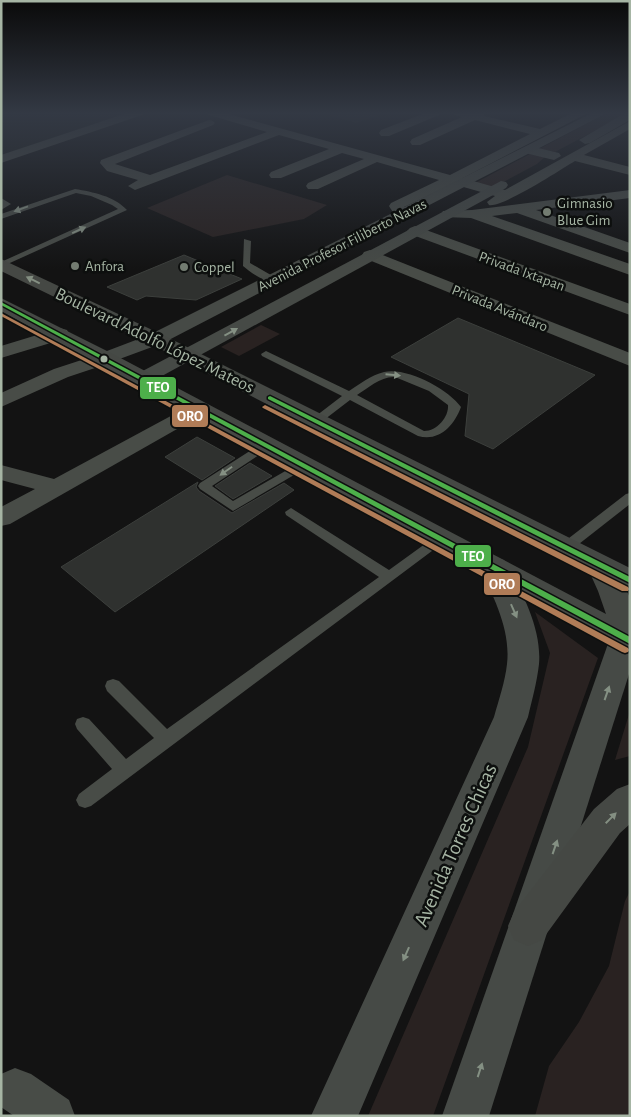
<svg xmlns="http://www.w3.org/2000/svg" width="631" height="1117" font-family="'Alegreya Sans',sans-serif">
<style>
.built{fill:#1d1f1d}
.green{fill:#292221}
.building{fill:#2f312f;stroke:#3c3f3c}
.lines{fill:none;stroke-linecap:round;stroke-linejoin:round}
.service{fill:#484c47;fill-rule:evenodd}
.minor{fill:#484c47;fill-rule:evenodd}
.tertiary{fill:#484c47;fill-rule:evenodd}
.secondary{fill:#464a46;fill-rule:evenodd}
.primary{fill:#454844;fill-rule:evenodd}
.bus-1-casing{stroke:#0d0f0e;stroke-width:3}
.bus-2-casing{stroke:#0d0f0e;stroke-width:3}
.bus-1{fill:#4daf4a;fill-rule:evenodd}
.bus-2{fill:#b07c57;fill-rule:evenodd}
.oneway{fill:#859083}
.oneway2{fill:#848f82}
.oneway3{fill:#849083}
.poi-dot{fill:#737c71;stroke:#0d0f0e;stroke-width:2}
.bus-dot{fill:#a6b5a4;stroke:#0d0f0e;stroke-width:2}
.labels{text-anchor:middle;stroke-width:5;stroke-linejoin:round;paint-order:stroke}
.far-poi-label{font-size:15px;fill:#a6b5a4;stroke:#0d0f0e;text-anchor:start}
.far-street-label{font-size:15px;fill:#a6b5a4;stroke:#0d0f0e}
.street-label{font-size:18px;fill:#a6b5a4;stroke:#0d0f0e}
.near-street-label{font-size:21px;fill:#a6b5a4;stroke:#0d0f0e}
.line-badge{stroke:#0d0f0e;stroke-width:2}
.badge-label{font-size:14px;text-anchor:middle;font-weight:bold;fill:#fff}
</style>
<rect width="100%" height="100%" fill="#131313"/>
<g class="built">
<path d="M 1,113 L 147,113 L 1,161 Z"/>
<path d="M 322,113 L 386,113 L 356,123 Z"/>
</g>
<g class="green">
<path d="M 607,113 L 628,113 L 555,152 L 539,149 Z"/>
<path d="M 530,154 L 546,156 L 537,164 L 492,188 L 475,183 Z"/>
<path d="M 227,175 L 327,205 L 304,219 L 213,237 L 147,208 Z"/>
<path d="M 261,325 L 280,334 L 239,356 L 221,347 Z"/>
<path d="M 535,612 L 598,658 L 433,1116 L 368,1116 L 528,747 L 550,653 Z"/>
<path d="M 630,711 L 630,756 L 615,760 Z"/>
<path d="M 630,891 L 630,1116 L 535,1116 L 549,1066 L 579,1022 L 609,966 L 625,901 Z"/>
</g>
<g class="building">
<path d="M 184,255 L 242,279 L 196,300 L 146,296 L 137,300 L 107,287 Z"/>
<path d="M 458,318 L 595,375 L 493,449 L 465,436 L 469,394 L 391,357 Z"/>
<path d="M 197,437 L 235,458 L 202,480 L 165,457 Z"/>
<path d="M 250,463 L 272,476 L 233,499 L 215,486 Z"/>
<path d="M 198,482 L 196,487 L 199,491 L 232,513 L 284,483 L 294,490 L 115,612 L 61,567 Z"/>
</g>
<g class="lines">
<g class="service">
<path d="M 75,189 C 93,192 114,196 127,210 L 1,267 L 1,262 L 118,209 L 112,205 L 91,196 L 76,193 L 1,219 L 1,214 Z"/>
<path d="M 1,198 L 11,204 L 1,210 Z"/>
<path d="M 244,239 L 251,241 L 250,263 L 276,278 L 276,282 C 265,283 251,273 243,266 Z"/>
<path d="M 266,351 L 349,391 C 360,384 371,375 384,372 C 407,367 448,389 461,407 C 454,426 439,442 418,436 L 350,400 L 320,423 L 312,423 L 310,421 L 312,419 L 342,396 L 262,356 L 261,354 ZM 395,377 L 429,391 L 448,405 C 449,417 437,431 424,431 L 357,395 C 368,388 381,376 395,377 Z"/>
<path d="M 267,440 L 271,441 L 273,444 L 271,447 L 212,486 L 233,501 L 301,462 L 305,461 L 311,465 L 233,511 L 200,489 L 198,486 L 200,483 Z"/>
<path d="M 630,493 L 630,504 L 570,551 L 560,551 L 558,548 L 560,545 L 626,494 Z"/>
<path d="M 291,508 L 389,570 L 436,536 L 446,536 L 448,539 L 91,806 L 85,808 L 79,806 L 76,800 L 79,794 L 112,769 L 77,729 L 75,724 L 77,719 L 83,717 L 89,719 L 126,759 L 154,738 L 107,691 L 105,686 L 107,681 L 113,679 L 119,681 L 167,729 L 379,577 L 286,515 L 285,512 Z"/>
</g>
<g class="minor">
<path d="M 127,113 L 144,113 L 142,115 L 1,163 L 1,155 Z"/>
<path d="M 207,113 L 225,113 L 450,175 L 530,134 L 475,120 L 420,145 L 412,145 L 410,142 L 412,139 L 462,117 L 455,115 L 453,113 L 484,113 L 484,116 L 540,129 L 572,113 L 586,113 L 584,115 L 463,178 L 505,190 L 630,121 L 630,129 L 584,155 L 630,167 L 630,175 L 575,161 C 560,170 502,208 489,205 L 487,202 L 495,196 L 453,184 L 404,207 L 409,214 L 407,217 C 397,220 394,214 389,206 L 391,203 L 439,180 L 377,162 L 318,189 L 308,189 L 306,186 L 308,183 L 364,159 L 342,153 L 281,178 L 271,178 L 269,175 L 271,172 L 329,149 L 279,135 L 135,190 L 128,186 L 138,180 L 107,171 L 100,163 L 101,160 L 209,120 L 213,121 L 215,123 L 213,125 L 115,164 L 150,175 L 267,132 L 209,115 Z"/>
<path d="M 425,113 L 441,113 L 439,115 L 389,136 L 381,136 L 379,133 L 381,130 Z"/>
<path d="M 630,190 L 630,198 L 536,210 L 630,243 L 630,253 L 517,213 L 492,216 L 630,264 L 630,275 L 471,218 L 443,217 L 441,214 L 443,211 L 472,210 Z"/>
<path d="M 415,226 L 630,304 L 630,315 L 410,234 L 407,231 L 410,228 Z"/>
<path d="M 370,250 L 630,353 L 630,366 L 364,258 L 362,255 L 364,252 Z"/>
<path d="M 60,328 L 67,330 L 69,334 L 67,338 L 1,358 L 1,346 Z"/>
<path d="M 106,352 L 113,354 L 116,358 L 113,362 L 68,377 L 1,407 L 1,393 L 54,369 Z"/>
<path d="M 200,402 L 207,404 L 211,408 L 207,412 L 10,524 L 1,526 L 1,507 L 35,489 L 1,480 L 1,465 L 54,479 L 193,404 Z"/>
<path d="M 15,1068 L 31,1074 L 69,1100 L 75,1116 L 14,1116 L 1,1107 L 1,1074 Z"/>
</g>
<path class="tertiary" d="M 530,146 L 559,153 L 561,156 L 554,160 L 525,153 L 523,150 Z"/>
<g class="secondary">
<path d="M 592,113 L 607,113 L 163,343 L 106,364 L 99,362 L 96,358 L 99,354 L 149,335 Z"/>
<path d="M 625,113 L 630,113 L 630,120 L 590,143 L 585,144 L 579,140 Z"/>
<path d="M 501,181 L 506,182 L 508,185 L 506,188 L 151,382 L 144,384 L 137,382 L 133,378 L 137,374 Z"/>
<path d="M 494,557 L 504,560 C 521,590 542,628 539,664 C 537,682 532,700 528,717 L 358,1116 L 311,1116 L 494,717 C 499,699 505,682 507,664 C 511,629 493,597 480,567 L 484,560 Z"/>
<path d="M 625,626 L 630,628 L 630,671 L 489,1116 L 442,1116 L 610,638 L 614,630 Z"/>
</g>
<g class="primary">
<path d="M 1,259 L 163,335 L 630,568 L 630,590 L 626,589 L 630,598 L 630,653 L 619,649 L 1,311 L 1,298 L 113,354 L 606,614 L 598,591 L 589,571 L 149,343 L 1,271 Z"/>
<path d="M 630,784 L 630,824 L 620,833 L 542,940 L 528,946 L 514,940 L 508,926 L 514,912 L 594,809 L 617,789 Z"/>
</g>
<g class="bus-1-casing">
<g id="bus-1">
<path d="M 1,302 L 630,637 L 630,644 L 1,305 Z"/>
<path d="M 270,396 L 630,577 L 630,583 L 268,399 L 268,397 Z"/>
</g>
</g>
<g class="bus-2-casing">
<g id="bus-2">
<path d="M 1,313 L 628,648 L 629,650 L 628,652 L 625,653 L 622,652 L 1,316 Z"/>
<path d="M 265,405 L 628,587 L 629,589 L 628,591 L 622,591 L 263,408 L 262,407 Z"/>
</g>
</g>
<use href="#bus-1" class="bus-1"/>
<use href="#bus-2" class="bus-2"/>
</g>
<defs><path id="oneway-solid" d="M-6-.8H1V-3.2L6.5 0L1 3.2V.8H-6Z" transform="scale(1.25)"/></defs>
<g class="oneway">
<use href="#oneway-solid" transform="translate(21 209) rotate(160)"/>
<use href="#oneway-solid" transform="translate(79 230) rotate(-24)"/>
<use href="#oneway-solid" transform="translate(393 375) rotate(5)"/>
<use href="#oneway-solid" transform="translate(226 471) rotate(145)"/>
</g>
<g class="oneway2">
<use href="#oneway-solid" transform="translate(33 280) rotate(-154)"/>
<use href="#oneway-solid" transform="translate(611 818) rotate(-45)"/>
</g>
<g class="oneway3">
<use href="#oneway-solid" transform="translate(231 332) rotate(-29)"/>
<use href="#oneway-solid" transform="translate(514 611) rotate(66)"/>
<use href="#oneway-solid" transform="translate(607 693) rotate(-71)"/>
<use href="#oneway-solid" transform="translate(555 847) rotate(-71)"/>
<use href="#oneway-solid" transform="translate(406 954) rotate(114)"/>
<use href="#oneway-solid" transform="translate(480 1070) rotate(-72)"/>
</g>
<linearGradient id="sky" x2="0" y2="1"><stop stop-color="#0a0a0a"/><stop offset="0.42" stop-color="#333944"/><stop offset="1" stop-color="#333944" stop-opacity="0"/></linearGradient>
<rect width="631" height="269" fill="url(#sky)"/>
<g class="poi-dot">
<circle cx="547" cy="212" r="5"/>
<circle cx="75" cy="266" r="5"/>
<circle cx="184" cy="267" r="5"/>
</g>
<circle class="bus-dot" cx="104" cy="359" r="4.5"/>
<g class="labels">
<g class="far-poi-label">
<text x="557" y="208">Gimnasio<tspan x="557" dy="17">Blue Gim</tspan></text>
<text x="85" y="271">Anfora</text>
<text x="194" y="272">Coppel</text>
</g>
<g class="far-street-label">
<text transform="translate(342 245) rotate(-27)" y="5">Avenida Profesor Filiberto Navas</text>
<text transform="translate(522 271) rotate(20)" y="5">Privada Ixtapan</text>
<text transform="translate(500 308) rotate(22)" y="5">Privada Avándaro</text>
</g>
<g class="street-label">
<text transform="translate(155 340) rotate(26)" y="6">Boulevard Adolfo López Mateos</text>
</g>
<g class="near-street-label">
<text transform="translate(455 845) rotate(-66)" y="7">Avenida Torres Chicas</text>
</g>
</g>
<g class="line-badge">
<rect x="139" y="376" width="38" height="24" rx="5" fill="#4daf4a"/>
<rect x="171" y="404" width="38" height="24" rx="5" fill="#b07c57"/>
<rect x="454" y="544" width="38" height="24" rx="5" fill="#4daf4a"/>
<rect x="483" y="572" width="38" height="24" rx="5" fill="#b07c57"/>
</g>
<g class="badge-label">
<text x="158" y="392">TEO</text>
<text x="190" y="421">ORO</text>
<text x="473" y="561">TEO</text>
<text x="502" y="589">ORO</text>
</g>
<rect width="631" height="1117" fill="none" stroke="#a6b5a4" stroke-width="5"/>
</svg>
